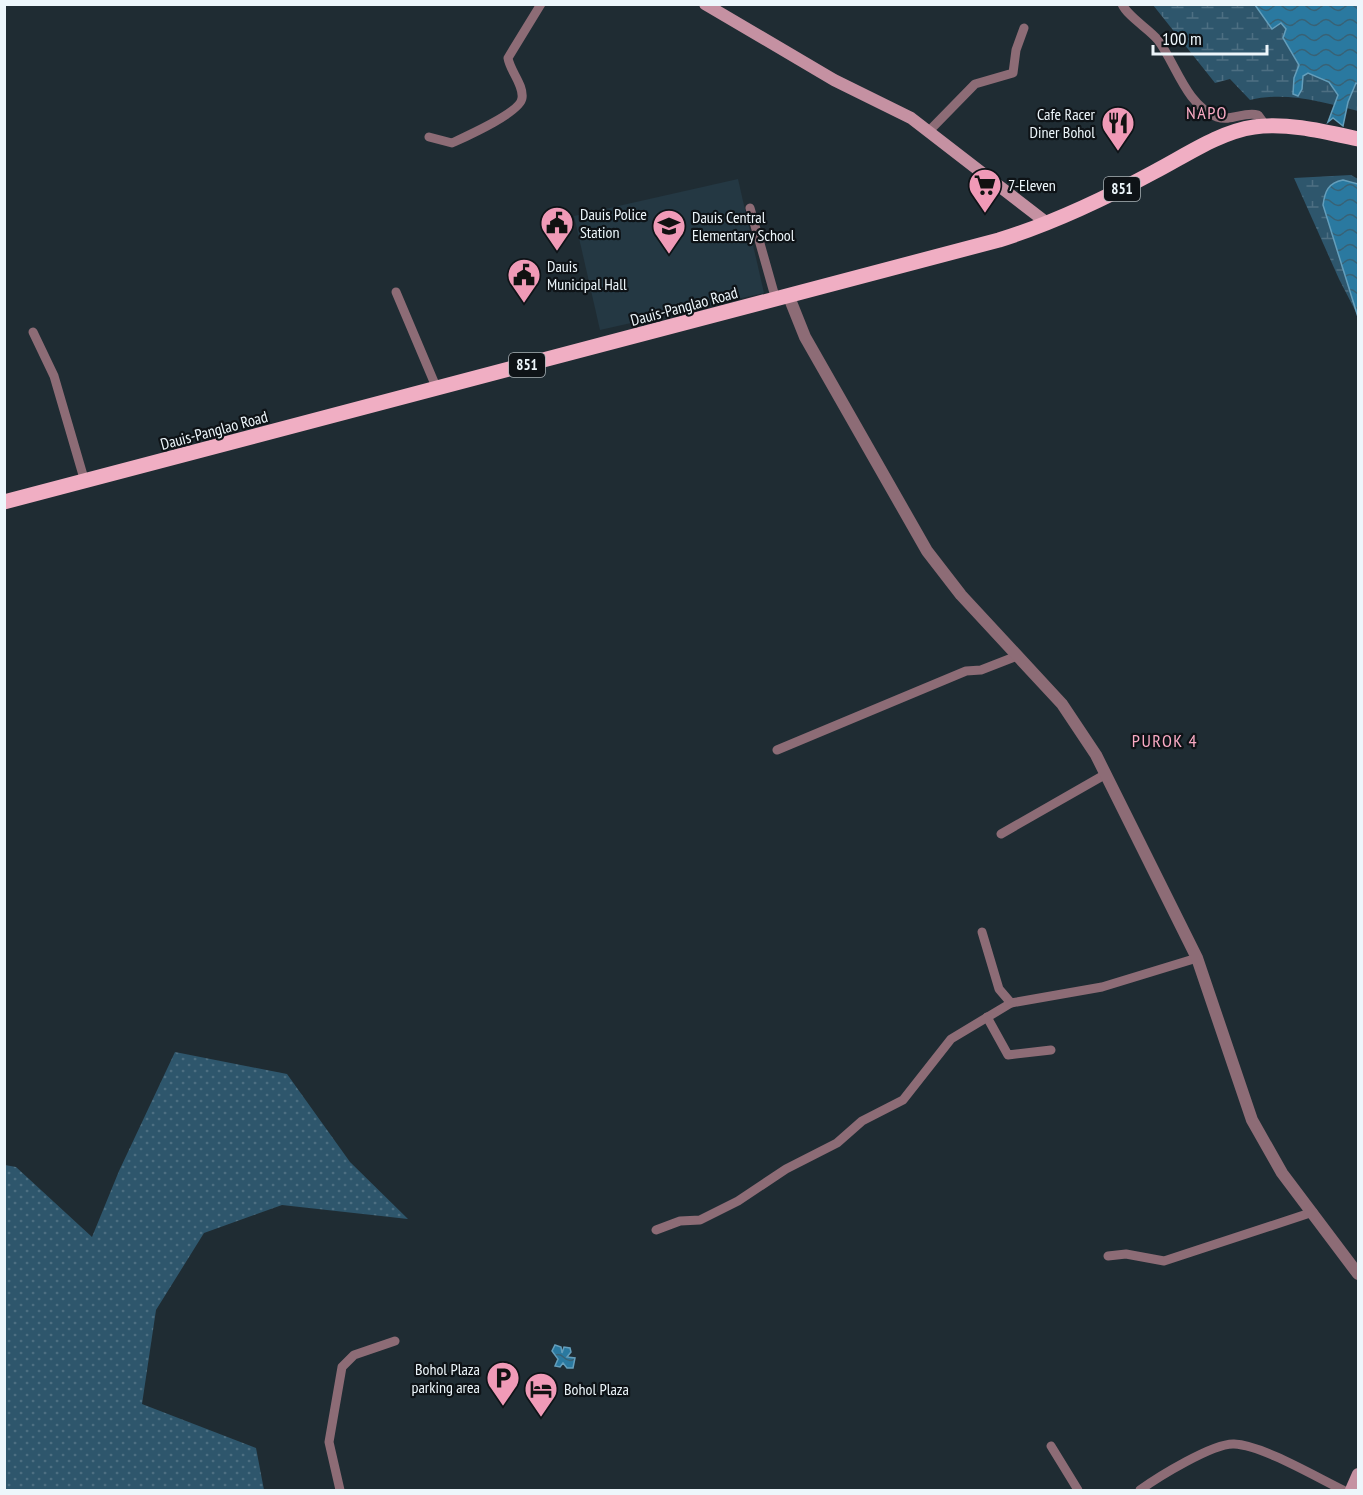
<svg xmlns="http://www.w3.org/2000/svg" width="1363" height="1495" font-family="'PT Sans Narrow',sans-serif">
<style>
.built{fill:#243843}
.grass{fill:url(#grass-dots)}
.wetland{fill:url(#wetland-marsh)}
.water{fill:url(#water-waves);stroke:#649ebb;stroke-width:1.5}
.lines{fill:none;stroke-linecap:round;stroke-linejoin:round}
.minor{stroke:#8d6c76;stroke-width:9}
.tertiary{stroke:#8d6c76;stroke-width:12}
.secondary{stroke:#c591a2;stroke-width:12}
.primary{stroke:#f0aec3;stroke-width:15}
.labels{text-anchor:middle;stroke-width:4.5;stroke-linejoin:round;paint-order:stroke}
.shield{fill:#0e1317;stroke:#aab2b7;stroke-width:1.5}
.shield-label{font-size:15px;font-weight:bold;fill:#edf6fb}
.poi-label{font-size:16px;fill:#edf6fb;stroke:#0e1317;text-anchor:start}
.street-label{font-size:16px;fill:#edf6fb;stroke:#0e1317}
.neighbourhood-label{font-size:18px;letter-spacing:1.5px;fill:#fbabc5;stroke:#0e1317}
</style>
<defs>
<pattern id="grass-dots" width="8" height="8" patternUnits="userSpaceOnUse" patternTransform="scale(1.5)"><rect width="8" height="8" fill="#2e566c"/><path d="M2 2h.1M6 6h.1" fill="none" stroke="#4d6f82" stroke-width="1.8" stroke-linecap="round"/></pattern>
<pattern id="wetland-marsh" width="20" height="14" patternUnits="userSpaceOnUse" patternTransform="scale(1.5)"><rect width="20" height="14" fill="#2e566c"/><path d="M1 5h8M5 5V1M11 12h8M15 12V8" fill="none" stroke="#4d6f82"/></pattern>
<pattern id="water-waves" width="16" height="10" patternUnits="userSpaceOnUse" patternTransform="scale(1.5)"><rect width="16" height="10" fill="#2a79a0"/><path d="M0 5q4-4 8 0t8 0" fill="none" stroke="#386276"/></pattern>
</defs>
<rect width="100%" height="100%" fill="#1f2c33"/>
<path class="built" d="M 738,179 L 764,293 L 600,330 L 574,216 Z"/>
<path class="grass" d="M 175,1052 L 287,1074 L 350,1162 L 408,1219 L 282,1205 L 204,1233 L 156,1310 L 142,1404 L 256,1448 L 264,1490 L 5,1490 L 5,1165 L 16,1167 L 92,1237 L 119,1171 Z"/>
<g class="wetland">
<path d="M 1153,5 L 1280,5 L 1358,76 L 1358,111 C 1324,102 1285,91 1250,100 L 1230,79 L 1215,83 Z"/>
<path d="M 1351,175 L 1358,179 L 1358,316 L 1339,279 L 1294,178 Z"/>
</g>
<g class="water">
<path d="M 1255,5 L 1358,5 L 1358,84 L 1356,83 L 1348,102 L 1343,126 L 1333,118 L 1328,122 L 1338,95 L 1329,82 L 1308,73 L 1303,76 L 1302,89 L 1298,96 L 1293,94 L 1294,78 L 1299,65 L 1283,38 L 1286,29 L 1281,23 L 1272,29 Z"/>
<path d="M 1343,180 L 1358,184 L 1358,317 L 1323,205 C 1325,191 1328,183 1343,180 Z"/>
<path d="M 555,1345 L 561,1347 L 562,1353 L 564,1347 L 570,1348 L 571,1352 L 567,1357 L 575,1358 L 573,1368 L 567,1368 L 563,1363 L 560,1367 L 555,1366 L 558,1359 L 552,1351 Z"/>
</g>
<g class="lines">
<g class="minor">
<path d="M 1122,4 C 1128,17 1148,28 1158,40 C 1176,64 1186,105 1217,117 C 1231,122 1244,111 1258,115 L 1266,126"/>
<path d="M 930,130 L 975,84 L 1013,73 L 1016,50 L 1024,28"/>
<path d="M 429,137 L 452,143 C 465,137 521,112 522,98 C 524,85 510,71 508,58 L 541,4"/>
<path d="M 750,208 L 776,300"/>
<path d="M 396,292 L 437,389"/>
<path d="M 33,332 L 54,376 L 85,482"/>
<path d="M 777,750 L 966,671 L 981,670 L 1017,656"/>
<path d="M 1001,834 L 1106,774"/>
<path d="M 982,932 L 999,989 L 1011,1003"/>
<path d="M 987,1017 L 1008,1055 L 1051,1050"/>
<path d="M 656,1230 L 680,1221 L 700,1220 L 738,1201 L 786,1169 L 837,1143 L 862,1121 L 903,1100 L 951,1039 L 1011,1003 L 1102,987 L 1197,958"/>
<path d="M 1108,1256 L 1126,1254 L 1164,1261 L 1313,1212"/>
<path d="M 1051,1446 L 1078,1490"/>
<path d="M 340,1490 L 329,1442 L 342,1367 L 354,1355 L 395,1341"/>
<path d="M 1140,1490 C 1158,1477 1213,1443 1234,1444 C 1262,1445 1316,1477 1343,1490"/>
</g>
<path class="tertiary" d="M 789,297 L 805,337 L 927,551 L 961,595 L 1062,704 L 1096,755 L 1197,958 L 1252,1120 L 1282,1173 L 1358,1274"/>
<g class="secondary">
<path d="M 705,4 L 834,80 L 911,118 L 1047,223"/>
<path d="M 1351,1490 L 1358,1474"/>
</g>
<path class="primary" d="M 4,502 L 999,240 C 1054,223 1104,199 1154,172 C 1185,156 1219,132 1254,127 C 1287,122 1326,132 1358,139"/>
</g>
<defs>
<g id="restaurant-pin" transform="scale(1.725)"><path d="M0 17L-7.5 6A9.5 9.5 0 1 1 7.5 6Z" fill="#f09ab7" stroke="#0e1317"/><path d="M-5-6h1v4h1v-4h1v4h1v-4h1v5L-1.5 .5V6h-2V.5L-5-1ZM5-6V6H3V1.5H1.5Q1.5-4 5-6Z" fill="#111"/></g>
<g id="supermarket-pin" transform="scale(1.725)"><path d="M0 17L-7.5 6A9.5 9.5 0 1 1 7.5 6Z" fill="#f09ab7" stroke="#0e1317"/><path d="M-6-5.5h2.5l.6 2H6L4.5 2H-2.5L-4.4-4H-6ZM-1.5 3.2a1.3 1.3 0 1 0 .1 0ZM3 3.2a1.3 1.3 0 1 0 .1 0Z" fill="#111"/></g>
<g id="civic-pin" transform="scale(1.725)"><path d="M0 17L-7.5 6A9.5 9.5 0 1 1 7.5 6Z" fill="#f09ab7" stroke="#0e1317"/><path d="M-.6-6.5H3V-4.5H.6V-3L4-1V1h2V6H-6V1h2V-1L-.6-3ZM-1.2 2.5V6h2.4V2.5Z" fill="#111"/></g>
<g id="school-pin" transform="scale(1.725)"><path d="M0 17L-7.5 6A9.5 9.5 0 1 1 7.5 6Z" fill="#f09ab7" stroke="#0e1317"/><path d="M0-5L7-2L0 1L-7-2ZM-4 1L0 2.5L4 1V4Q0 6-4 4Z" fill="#111"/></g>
<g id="parking-pin" transform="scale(1.725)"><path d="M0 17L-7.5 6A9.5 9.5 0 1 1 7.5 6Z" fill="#f09ab7" stroke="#0e1317"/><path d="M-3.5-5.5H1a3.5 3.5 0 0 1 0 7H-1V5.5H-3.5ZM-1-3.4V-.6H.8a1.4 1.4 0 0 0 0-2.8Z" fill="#111"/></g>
<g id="hotel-pin" transform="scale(1.725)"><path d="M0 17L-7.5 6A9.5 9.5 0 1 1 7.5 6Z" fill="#f09ab7" stroke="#0e1317"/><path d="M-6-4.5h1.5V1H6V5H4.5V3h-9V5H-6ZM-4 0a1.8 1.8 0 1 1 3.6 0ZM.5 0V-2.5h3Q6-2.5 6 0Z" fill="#111"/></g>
</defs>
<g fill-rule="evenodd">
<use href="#restaurant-pin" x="1118" y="123"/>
<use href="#supermarket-pin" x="985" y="185"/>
<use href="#civic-pin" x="557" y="223"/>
<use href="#school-pin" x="669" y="226"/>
<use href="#civic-pin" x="524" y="275"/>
<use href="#parking-pin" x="503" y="1378"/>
<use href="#hotel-pin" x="541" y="1389"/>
</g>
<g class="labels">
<g class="shield">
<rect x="1104" y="177" width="36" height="24" rx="4.5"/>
<rect x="509" y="353" width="36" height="24" rx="4.5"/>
</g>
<g class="shield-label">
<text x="1122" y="194">851</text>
<text x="527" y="370">851</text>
</g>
<g class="poi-label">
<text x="1095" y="120" text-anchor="end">Cafe Racer<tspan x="1095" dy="18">Diner Bohol</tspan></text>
<text x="1008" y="191">7-Eleven</text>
<text x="580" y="220">Dauis Police<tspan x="580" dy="18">Station</tspan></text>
<text x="692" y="223">Dauis Central<tspan x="692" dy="18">Elementary School</tspan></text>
<text x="547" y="272">Dauis<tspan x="547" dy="18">Municipal Hall</tspan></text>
<text x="480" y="1375" text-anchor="end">Bohol Plaza<tspan x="480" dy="18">parking area</tspan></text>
<text x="564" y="1395">Bohol Plaza</text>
</g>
<g class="street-label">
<text transform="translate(684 306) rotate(-15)" y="6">Dauis-Panglao Road</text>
<text transform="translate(214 430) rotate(-15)" y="6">Dauis-Panglao Road</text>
</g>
<g class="neighbourhood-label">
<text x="1207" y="119">NAPO</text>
<text x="1165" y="747">PUROK 4</text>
</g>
</g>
<rect width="1363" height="1495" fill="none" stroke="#edf6fb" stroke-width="12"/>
<path d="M1153 45v9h114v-9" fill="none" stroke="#edf6fb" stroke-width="3"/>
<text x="1162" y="45" font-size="18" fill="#edf6fb" stroke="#0e1317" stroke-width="4.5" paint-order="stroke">100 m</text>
</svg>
